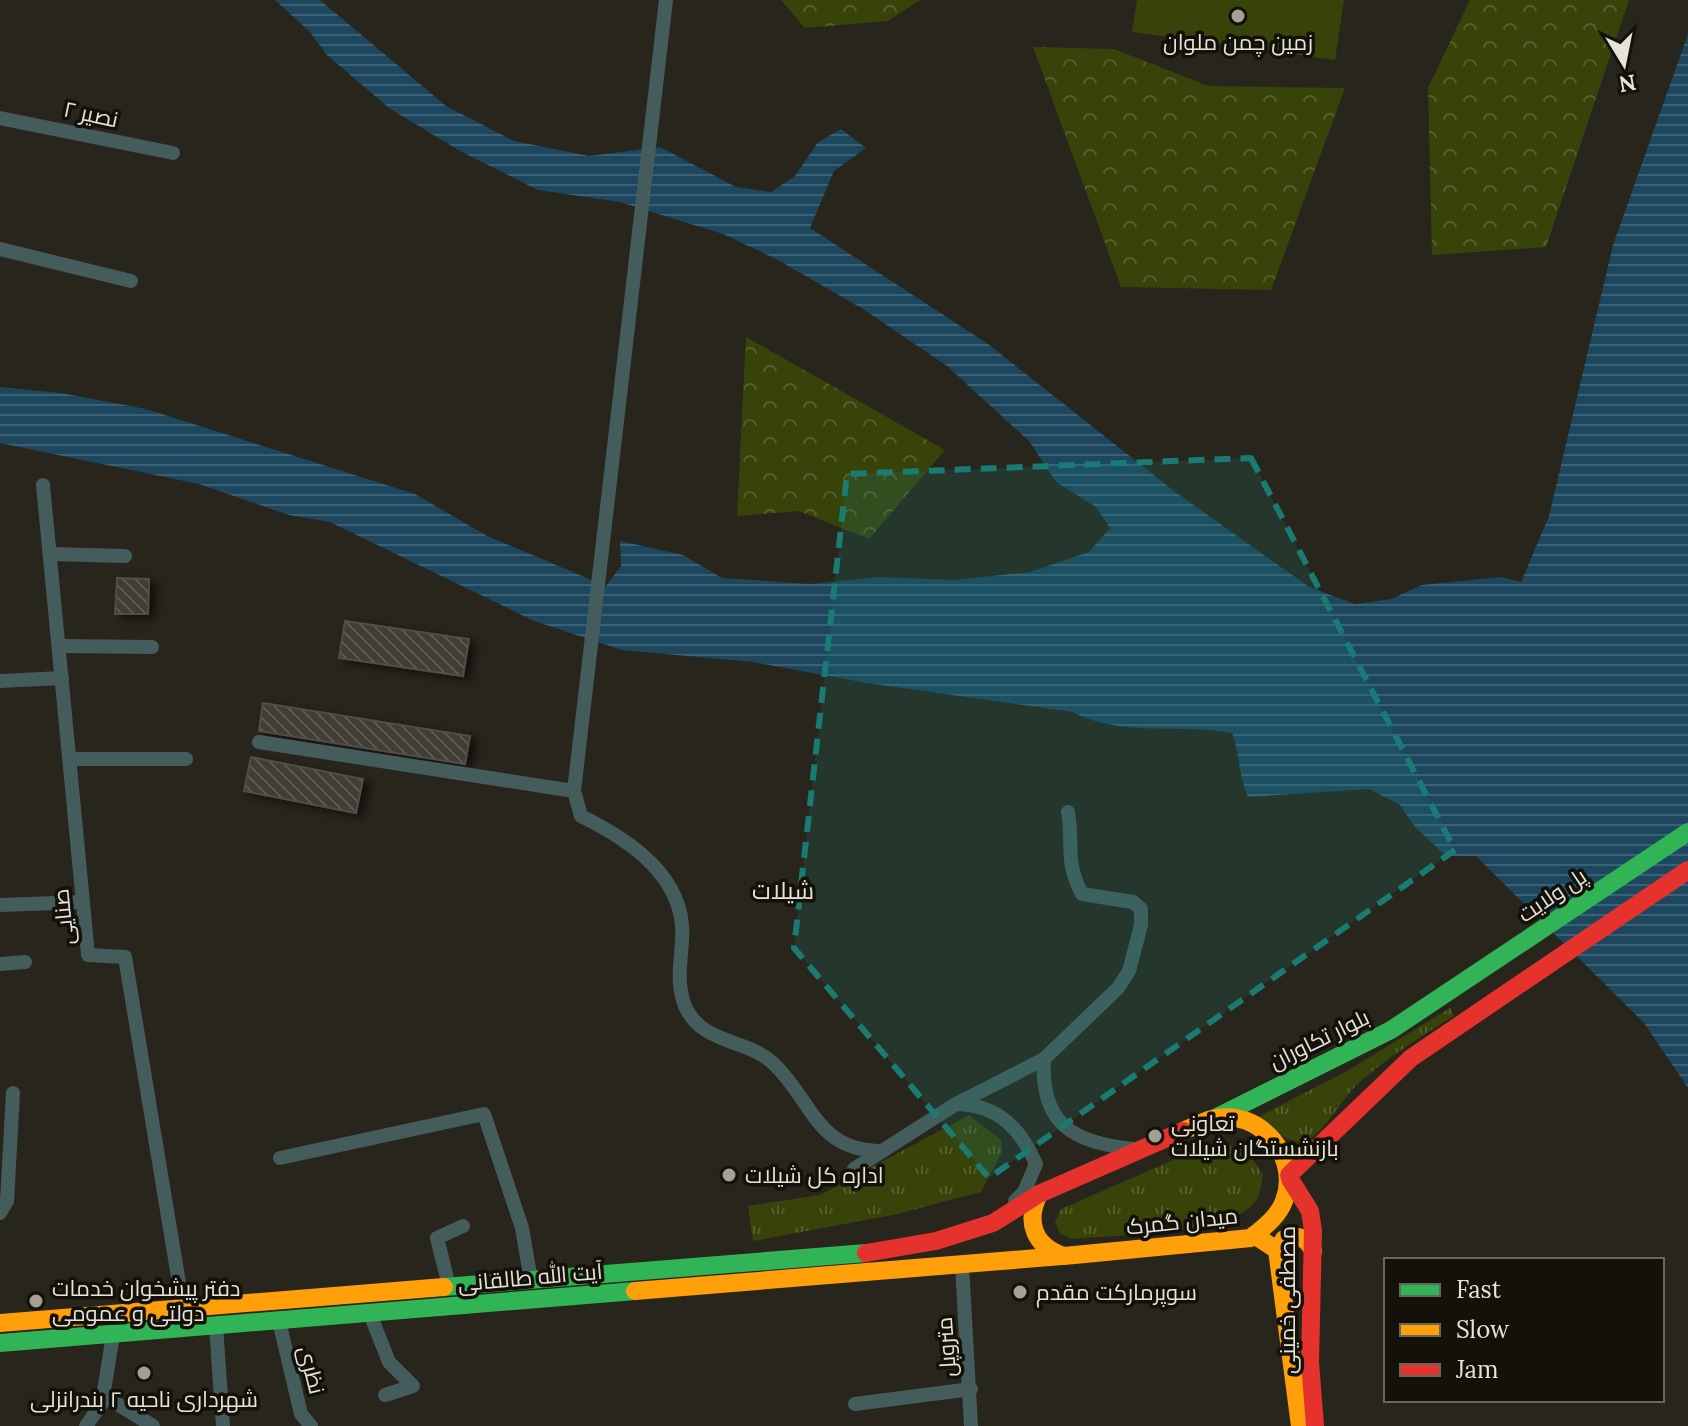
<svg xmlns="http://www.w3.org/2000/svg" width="1688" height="1426" font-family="Lora,Cairo,serif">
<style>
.grass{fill:url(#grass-tufts)}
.forest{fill:url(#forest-crowns)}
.garden{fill:#38430a}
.water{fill:url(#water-rules)}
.building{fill:url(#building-back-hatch);stroke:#524d47;stroke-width:2;filter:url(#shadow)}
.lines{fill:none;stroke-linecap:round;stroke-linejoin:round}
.street{stroke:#455c5c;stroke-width:14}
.fast{stroke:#30b455;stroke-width:18}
.slow{stroke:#ff9f0a;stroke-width:18}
.jam{stroke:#e5322d;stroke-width:18}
.marked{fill:#1a7b73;fill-opacity:0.2;stroke:#1a7b73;stroke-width:6;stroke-dasharray:16 10;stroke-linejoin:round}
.poi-dot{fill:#a4a096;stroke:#131109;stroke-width:3}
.labels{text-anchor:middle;stroke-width:7;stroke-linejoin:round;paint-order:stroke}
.poi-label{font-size:22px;fill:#e6e3d8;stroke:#131109;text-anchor:start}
.street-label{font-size:22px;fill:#e6e3d8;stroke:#131109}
.neighbourhood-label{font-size:24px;fill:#e6e3d8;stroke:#131109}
</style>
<defs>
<pattern id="grass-tufts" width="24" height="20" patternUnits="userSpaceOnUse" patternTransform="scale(2)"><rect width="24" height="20" fill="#38430a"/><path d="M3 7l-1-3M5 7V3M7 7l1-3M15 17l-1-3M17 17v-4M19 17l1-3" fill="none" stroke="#555e2d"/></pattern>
<pattern id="forest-crowns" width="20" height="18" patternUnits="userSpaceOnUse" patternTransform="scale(2)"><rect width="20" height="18" fill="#38430a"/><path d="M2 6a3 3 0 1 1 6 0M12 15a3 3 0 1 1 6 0" fill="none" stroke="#555e2d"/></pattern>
<pattern id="water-rules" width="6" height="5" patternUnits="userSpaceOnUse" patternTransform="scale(2)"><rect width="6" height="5" fill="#1c475e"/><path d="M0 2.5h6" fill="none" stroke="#3d6174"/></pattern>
<pattern id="building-back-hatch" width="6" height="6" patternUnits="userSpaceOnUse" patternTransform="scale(2)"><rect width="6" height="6" fill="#403c35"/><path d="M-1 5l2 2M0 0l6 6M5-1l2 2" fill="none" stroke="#5c5852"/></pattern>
<filter id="shadow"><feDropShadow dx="6" dy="3.5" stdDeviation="4" flood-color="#0009"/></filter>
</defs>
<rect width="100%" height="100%" fill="#28251c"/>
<g class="grass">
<path d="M 1450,1008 L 1454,1016 C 1421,1036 1390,1056 1361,1081 C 1340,1099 1326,1133 1301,1144 L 1281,1136 L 1256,1118 L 1347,1071 Z"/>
<path d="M 969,1115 L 1001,1140 L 1002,1152 L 981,1192 L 893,1215 L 753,1241 L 748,1206 L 820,1195 Z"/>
<path d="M 1224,1144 L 1246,1149 L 1263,1175 C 1261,1188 1260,1199 1249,1208 C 1219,1234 1113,1235 1072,1239 L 1060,1234 L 1055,1222 L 1061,1209 L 1205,1146 Z"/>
</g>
<g class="forest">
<path d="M 781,0 L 920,0 L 888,21 L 805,28 Z"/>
<path d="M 1470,0 L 1629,0 L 1546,247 L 1432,255 L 1428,88 Z"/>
<path d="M 1033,47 L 1114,49 L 1208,86 L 1345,88 L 1271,290 L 1121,287 Z"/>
<path d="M 746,337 L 945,450 L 869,539 L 799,511 L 737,516 Z"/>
</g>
<path class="garden" d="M 1137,0 L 1344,0 L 1335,60 L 1132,32 Z"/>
<path class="water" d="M 275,0 L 320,0 L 446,106 L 514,141 L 589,156 L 660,147 L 736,187 L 771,192 L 795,176 L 818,142 L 841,129 L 866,148 L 834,171 L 810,228 L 988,344 L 1174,491 L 1309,587 L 1355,604 L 1391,599 L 1422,585 L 1500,577 L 1521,582 L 1549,516 L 1613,245 L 1688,34 L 1688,1088 L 1644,1023 L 1476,856 L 1446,856 L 1416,828 L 1399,804 L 1369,789 L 1248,797 C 1238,775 1240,754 1232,733 C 1179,723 1123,738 1073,712 L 867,683 L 753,662 L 622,650 L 534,621 L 330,522 L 289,515 L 199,484 L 0,443 L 0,387 L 61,393 L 146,409 L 415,494 L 487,536 L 606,586 L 621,566 L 620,541 L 683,555 L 722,578 L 810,584 L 879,577 L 954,580 L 1030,572 L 1089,552 L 1110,528 L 1096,507 L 1056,482 L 1029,441 L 947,366 L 863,309 L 776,259 L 723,234 L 620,202 L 538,190 L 460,151 L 389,108 L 327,55 L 309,31 Z"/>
<g class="building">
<path d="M 117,578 L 149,579 L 148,614 L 115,614 Z"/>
<path d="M 345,621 L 469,639 L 463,676 L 339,658 Z"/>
<path d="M 263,703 L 470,736 L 465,764 L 259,731 Z"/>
<path d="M 251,757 L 363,779 L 356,813 L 244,791 Z"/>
</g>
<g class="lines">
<g class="street">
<path d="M 0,118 L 173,153"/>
<path d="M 0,249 L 131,281"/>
<path d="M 43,485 L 88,955 L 125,957 L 183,1307"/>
<path d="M 50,554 L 125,556"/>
<path d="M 59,646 L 152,647"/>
<path d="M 0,681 L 62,678"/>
<path d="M 259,742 L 574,791 L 581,816 C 630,840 687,878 682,940 C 681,963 676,983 685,1006 C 702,1045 747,1038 774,1064 C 814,1103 816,1150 881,1151"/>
<path d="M 70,759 L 186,759"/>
<path d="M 574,791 L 666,0"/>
<path d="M 0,905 L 83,902"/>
<path d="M 0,964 L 25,962"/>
<path d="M 1044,1059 C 1040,1124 1073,1143 1134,1149"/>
<path d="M 957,1104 C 998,1105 1020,1128 1036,1164 L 1024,1192 L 1015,1201"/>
<path d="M 280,1158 L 484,1114 L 522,1228 L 531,1280"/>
<path d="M 854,1169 L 956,1104 L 1044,1059 L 1118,988 L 1129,971 L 1141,925 L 1141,909 L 1133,902 L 1082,894 C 1064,860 1074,846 1068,812"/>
<path d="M 0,1213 L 7,1201 L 13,1093"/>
<path d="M 962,1265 L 971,1426"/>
<path d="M 449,1286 L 437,1238 L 463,1226"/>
<path d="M 370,1314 L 389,1362 L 413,1386 L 385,1395"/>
<path d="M 279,1321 L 301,1414 L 311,1426"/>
<path d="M 216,1326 L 223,1426"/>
<path d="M 103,1395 L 153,1426"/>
<path d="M 855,1404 L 971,1389"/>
<path d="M 86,1426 L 102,1403 L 113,1335"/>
</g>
<g class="fast">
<path d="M 1215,1118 L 1391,1030 L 1688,832"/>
<path d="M 444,1287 L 866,1253"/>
<path d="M 0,1343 L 635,1291"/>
</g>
<g class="slow">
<path d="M 1039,1194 C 1025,1222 1034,1246 1064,1256 L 1251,1238 C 1264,1227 1278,1217 1284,1201 C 1301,1157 1259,1107 1212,1119 C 1203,1121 1193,1127 1183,1131"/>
<path d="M 1254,1235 L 1277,1250 L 1300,1426"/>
<path d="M 1277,1250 L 1284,1239 C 1298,1234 1307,1238 1313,1251"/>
<path d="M 635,1291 L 1062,1256"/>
<path d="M 0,1323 L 444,1287"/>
</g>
<g class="jam">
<path d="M 1289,1175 L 1411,1058 L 1688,870"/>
<path d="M 1290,1179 L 1310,1211 L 1313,1231 L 1310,1362 L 1315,1426"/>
<path d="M 866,1253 L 936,1241 L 993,1223 L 1039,1194 L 1183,1131"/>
</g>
</g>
<path class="marked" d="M 1251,458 L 1455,850 L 989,1178 L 794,948 L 847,474 Z"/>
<g class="poi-dot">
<circle cx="1238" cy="16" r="8"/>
<circle cx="1155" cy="1136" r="8"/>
<circle cx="729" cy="1175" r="8"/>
<circle cx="1020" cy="1292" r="8"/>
<circle cx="36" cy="1301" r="8"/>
<circle cx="144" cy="1373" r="8"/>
</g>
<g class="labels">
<g class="poi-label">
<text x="1238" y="50" text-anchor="middle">زمین چمن ملوان</text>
<text x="1171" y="1131">تعاونی<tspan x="1171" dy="25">بازنشستگان شیلات</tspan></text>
<text x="745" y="1183">اداره کل شیلات</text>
<text x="52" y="1296">دفتر پیشخوان خدمات<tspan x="52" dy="25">دولتی و عمومی</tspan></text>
<text x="1036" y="1300">سوپرمارکت مقدم</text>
<text x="144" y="1407" text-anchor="middle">شهرداری ناحیه ۲ بندرانزلی</text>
</g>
<g class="street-label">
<text transform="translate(91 114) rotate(12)" y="8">نصیر ۲</text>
<text transform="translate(1552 895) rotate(-34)" y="8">پل ولایت</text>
<text transform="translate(63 917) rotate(-96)" y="8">صنایی</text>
<text transform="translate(1319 1039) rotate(-26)" y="8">بلوار تکاوران</text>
<text transform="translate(1182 1221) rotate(-6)" y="8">میدان گمرک</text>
<text transform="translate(530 1277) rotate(-5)" y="8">آیت الله طالقانی</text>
<text transform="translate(1287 1300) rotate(-90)" y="8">مصطفی خمینی</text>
<text transform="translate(946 1347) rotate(-94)" y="8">متروپل</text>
<text transform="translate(312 1370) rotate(76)" y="8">نظری</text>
</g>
<g class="neighbourhood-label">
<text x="783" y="899">شیلات</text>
</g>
</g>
<rect x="1384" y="1258" width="280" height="144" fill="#131109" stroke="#67655c" stroke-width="2"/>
<rect x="1400" y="1284" width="40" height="12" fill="#30b455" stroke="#67655c" stroke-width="2"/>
<text x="1456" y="1298" font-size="24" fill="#e6e3d8">Fast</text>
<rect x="1400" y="1324" width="40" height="12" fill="#ff9f0a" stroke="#67655c" stroke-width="2"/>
<text x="1456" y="1338" font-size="24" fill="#e6e3d8">Slow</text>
<rect x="1400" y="1364" width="40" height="12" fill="#e5322d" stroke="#67655c" stroke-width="2"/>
<text x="1456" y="1378" font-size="24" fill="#e6e3d8">Jam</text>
<g transform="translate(1624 64) rotate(170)" stroke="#131109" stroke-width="6" paint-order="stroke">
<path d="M0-6L14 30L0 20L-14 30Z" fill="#e6e3d8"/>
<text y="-12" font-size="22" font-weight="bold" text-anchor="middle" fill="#e6e3d8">N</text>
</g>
</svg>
